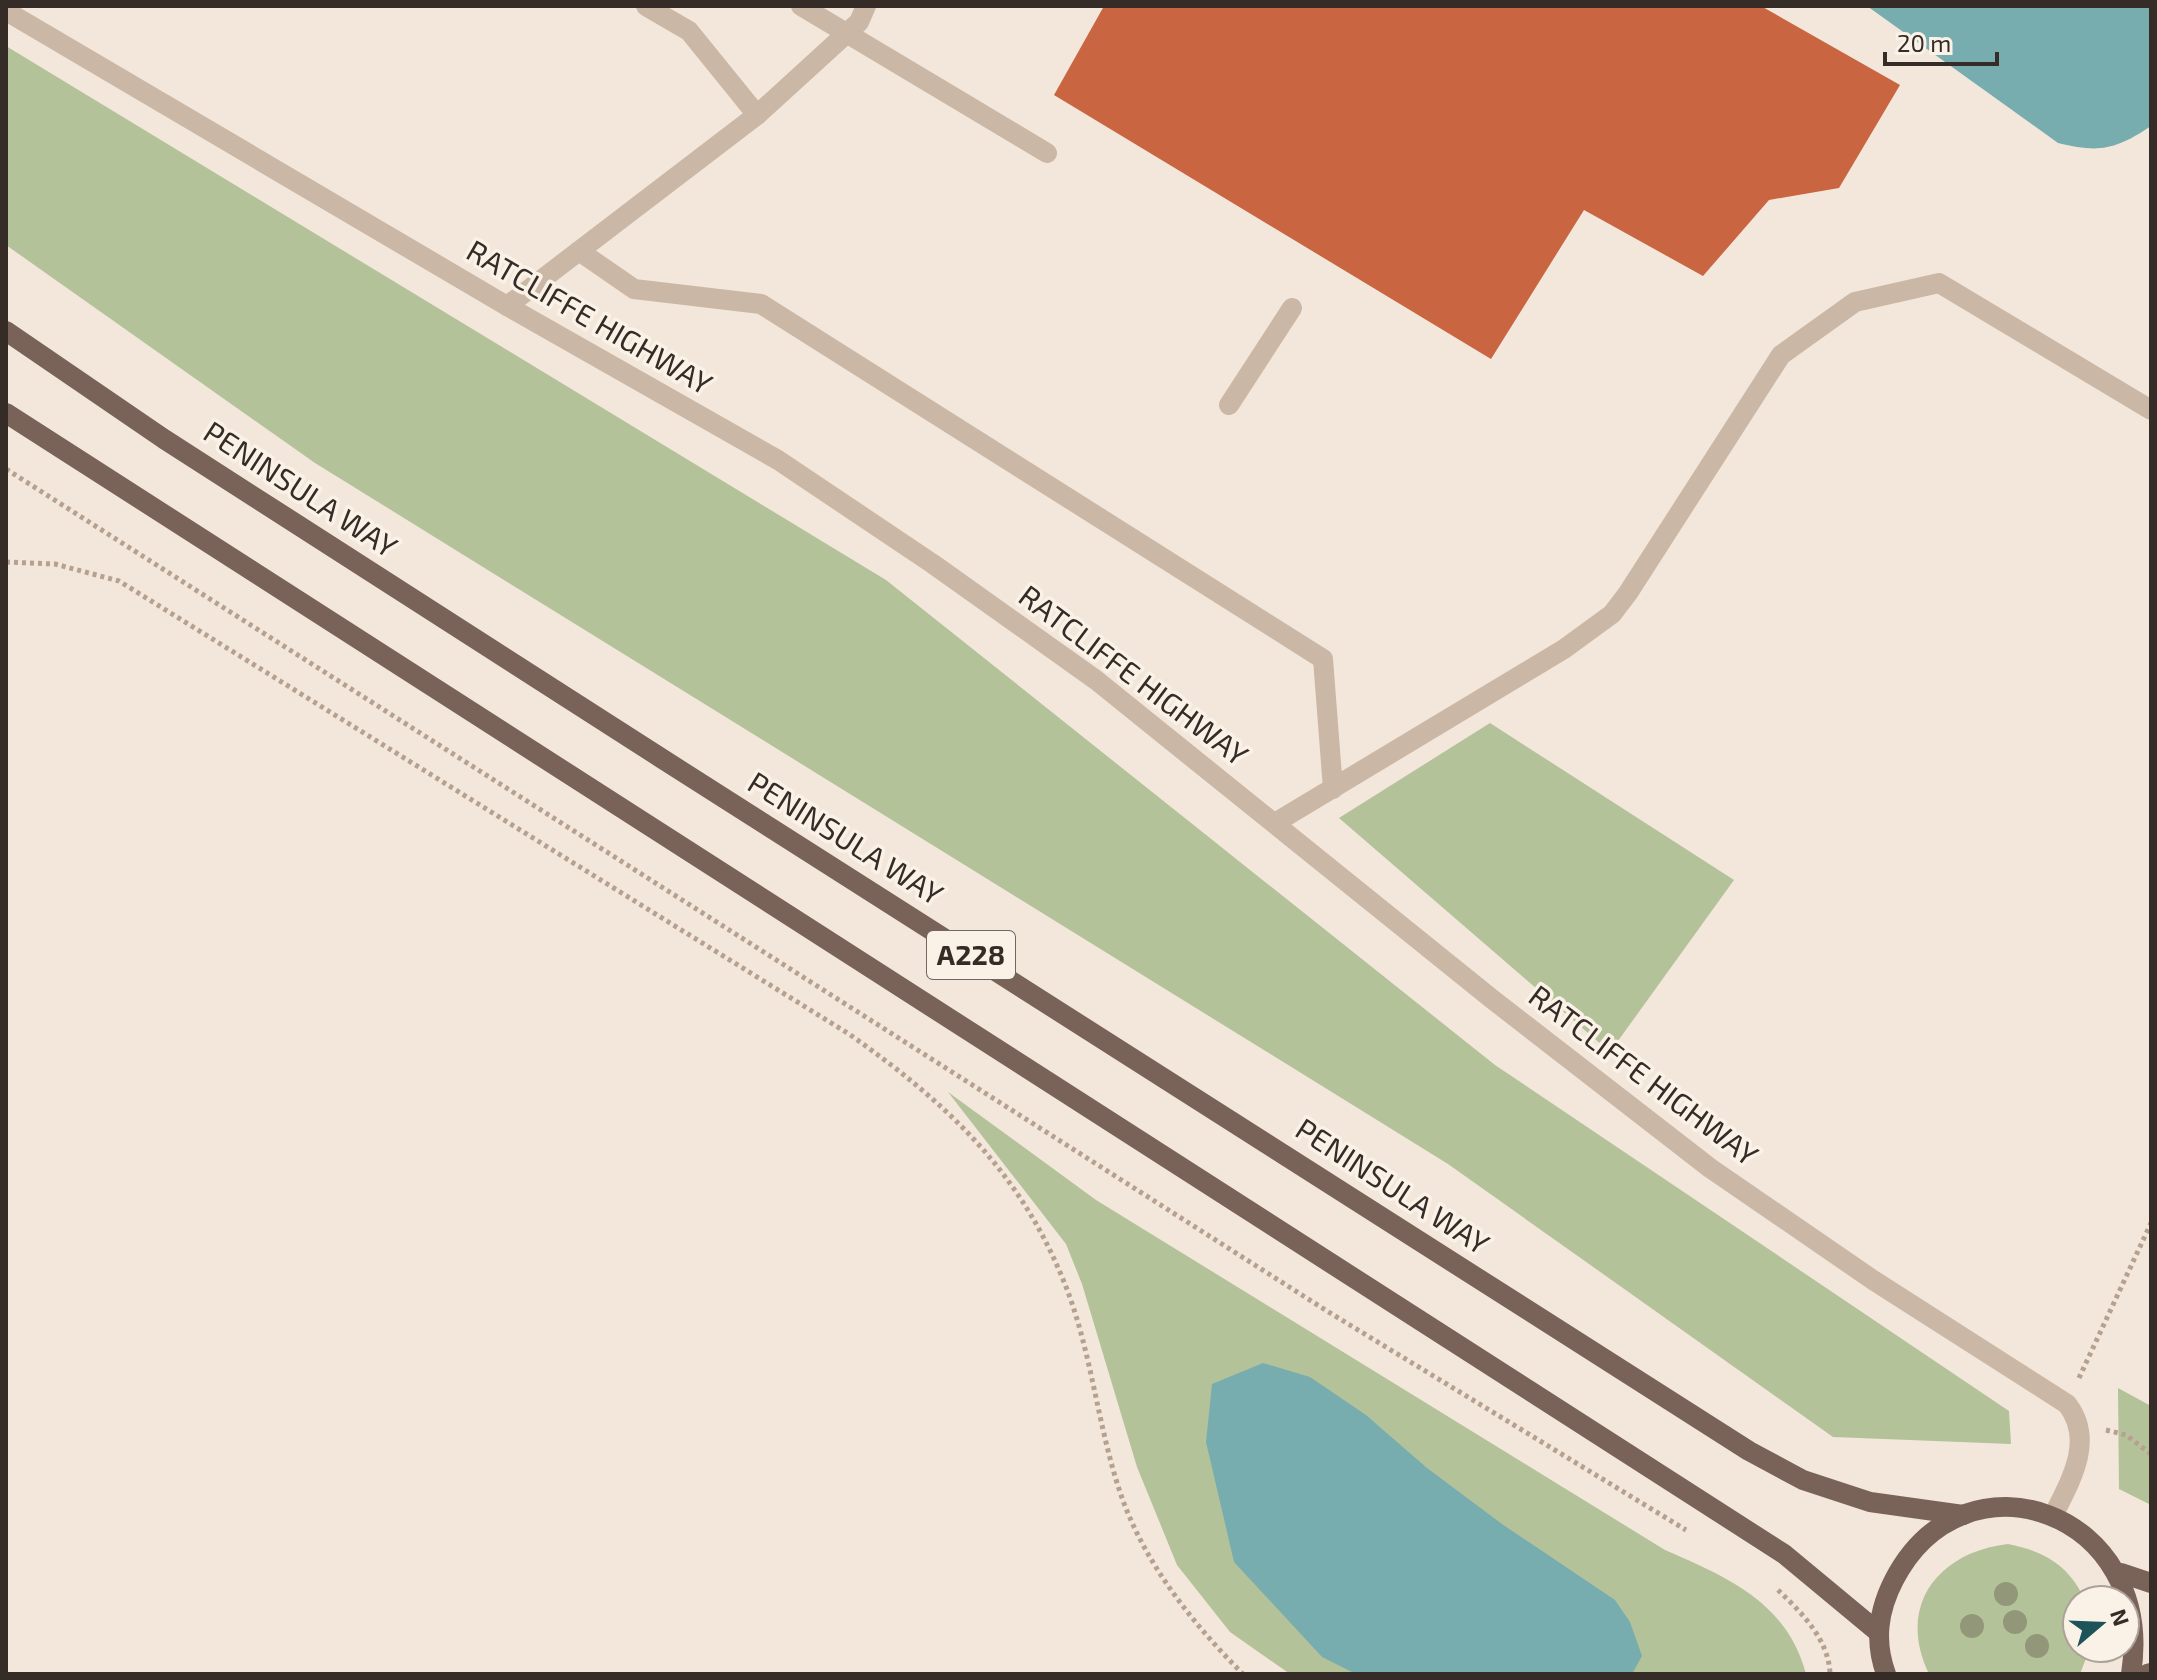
<svg xmlns="http://www.w3.org/2000/svg" width="2157" height="1680" font-family="'Exo 2',sans-serif">
<style>
.green{fill:#b4c29a}
.water{fill:#78adb0}
.building{fill:#c96541}
.lines{fill:none;stroke-linecap:round;stroke-linejoin:round}
.path{stroke:#b6a190;stroke-width:5;stroke-dasharray:4 4;stroke-linecap:butt}
.minor{stroke:#cbb7a6;stroke-width:20}
.major{stroke:#796358;stroke-width:20}
.tree{fill:#939779}
.labels{text-anchor:middle;stroke-width:7;stroke-linejoin:round;paint-order:stroke}
.shield{fill:#faf1e7;stroke:#716761;stroke-width:2}
.shield-label{font-size:28px;font-weight:bold;fill:#362c27}
.street-label{font-size:30px;fill:#362c27;stroke:#faf1e7}
</style>
<rect width="100%" height="100%" fill="#f2e7da"/>
<g class="green">
<path d="M 6,46 L 886,580 L 1495,1065 L 2009,1411 L 2011,1444 L 1833,1437 L 1448,1164 L 315,463 L 6,245 Z"/>
<path d="M 1490,723 L 1734,880 L 1610,1052 L 1339,818 Z"/>
<path d="M 948,1092 L 1096,1200 L 1665,1550 C 1727,1577 1787,1602 1806,1674 L 1290,1674 L 1230,1632 L 1177,1565 L 1137,1467 L 1082,1284 L 1066,1244 Z"/>
<path d="M 2118,1388 L 2151,1406 L 2151,1505 L 2119,1489 Z"/>
<path d="M 2008,1544 C 2044,1551 2069,1565 2085,1600 L 2077,1600 L 2077,1648 L 2090,1648 L 2080,1674 L 1929,1674 C 1896,1606 1938,1552 2008,1544 Z"/>
</g>
<g class="water">
<path d="M 1867,6 L 2151,6 L 2151,126 C 2115,150 2099,153 2058,143 Z"/>
<path d="M 1263,1363 L 1310,1377 L 1366,1415 L 1427,1468 L 1502,1524 L 1615,1600 L 1630,1622 L 1642,1656 L 1632,1674 L 1356,1674 L 1322,1657 L 1234,1562 L 1206,1442 L 1212,1384 Z"/>
</g>
<path class="building" d="M 1104,6 L 1761,6 L 1900,85 L 1839,188 L 1769,200 L 1703,276 L 1584,210 L 1491,359 L 1054,95 Z"/>
<g class="lines">
<g class="path">
<path d="M 6,469 L 1327,1311 L 1686,1530"/>
<path d="M 6,562 L 55,564 L 119,581 L 849,1034 C 944,1101 1017,1168 1062,1277 C 1093,1350 1097,1432 1125,1506 C 1150,1570 1195,1626 1243,1674"/>
<path d="M 2079,1378 L 2151,1223"/>
<path d="M 2106,1430 L 2126,1435 L 2151,1454"/>
<path d="M 1778,1590 C 1802,1613 1829,1640 1830,1674"/>
</g>
<g class="minor">
<path d="M 646,6 L 689,31 L 757,115"/>
<path d="M 801,6 L 1047,153"/>
<path d="M 6,11 L 507,306 L 778,460 L 933,564 L 1096,680 L 1492,999 L 1710,1168 L 1873,1280 L 2067,1404 C 2095,1440 2071,1480 2053,1516"/>
<path d="M 579,251 L 634,289 L 761,304 L 1323,659 L 1333,789"/>
<path d="M 507,306 L 757,115 L 859,22 L 866,6"/>
<path d="M 1229,405 L 1292,308"/>
<path d="M 1275,823 L 1564,649 L 1612,614 L 1628,593 L 1781,355 L 1855,302 L 1939,283 L 2151,410"/>
</g>
<g class="major">
<path d="M 6,331 L 164,439 L 661,758 L 1749,1451 L 1803,1480 L 1870,1502 L 1963,1515"/>
<path d="M 6,413 L 1784,1554 L 1878,1632"/>
<path d="M 2121,1573 L 2151,1583"/>
<path d="M 1886,1674 C 1874,1641 1878,1611 1894,1580 C 1965,1443 2157,1513 2131,1674"/>
<path d="M 2147,1674 L 2151,1673"/>
</g>
</g>
<g class="tree">
<circle cx="2006" cy="1594" r="12"/>
<circle cx="2015" cy="1622" r="12"/>
<circle cx="1972" cy="1626" r="12"/>
<circle cx="2037" cy="1646" r="12"/>
</g>
<g class="labels">
<rect class="shield" x="927" y="931" width="88" height="48" rx="6"/>
<g class="shield-label">
<text x="971" y="965">A228</text>
</g>
<g class="street-label">
<text transform="translate(589 318) rotate(30)" y="10">RATCLIFFE HIGHWAY</text>
<text transform="translate(300 490) rotate(33)" y="10">PENINSULA WAY</text>
<text transform="translate(1133 676) rotate(37)" y="10">RATCLIFFE HIGHWAY</text>
<text transform="translate(845 839) rotate(32)" y="10">PENINSULA WAY</text>
<text transform="translate(1643 1076) rotate(37)" y="10">RATCLIFFE HIGHWAY</text>
<text transform="translate(1392 1187) rotate(33)" y="10">PENINSULA WAY</text>
</g>
</g>
<rect width="2157" height="1680" fill="none" stroke="#362c27" stroke-width="16"/>
<g transform="translate(2101 1624) rotate(71)"><circle r="38" fill="#faf1e7" stroke="#aca29a" stroke-width="2"/>
<path d="M0-6L14 30L0 20L-14 30Z" fill="#1c5459"/>
<text y="-12" font-size="22" font-weight="bold" text-anchor="middle" fill="#362c27">N</text>
</g>
<path d="M1885 52v12h112v-12" fill="none" stroke="#362c27" stroke-width="4"/>
<text x="1897" y="52" font-size="24" fill="#362c27" stroke="#faf1e7" stroke-width="6" paint-order="stroke">20 m</text>
</svg>
